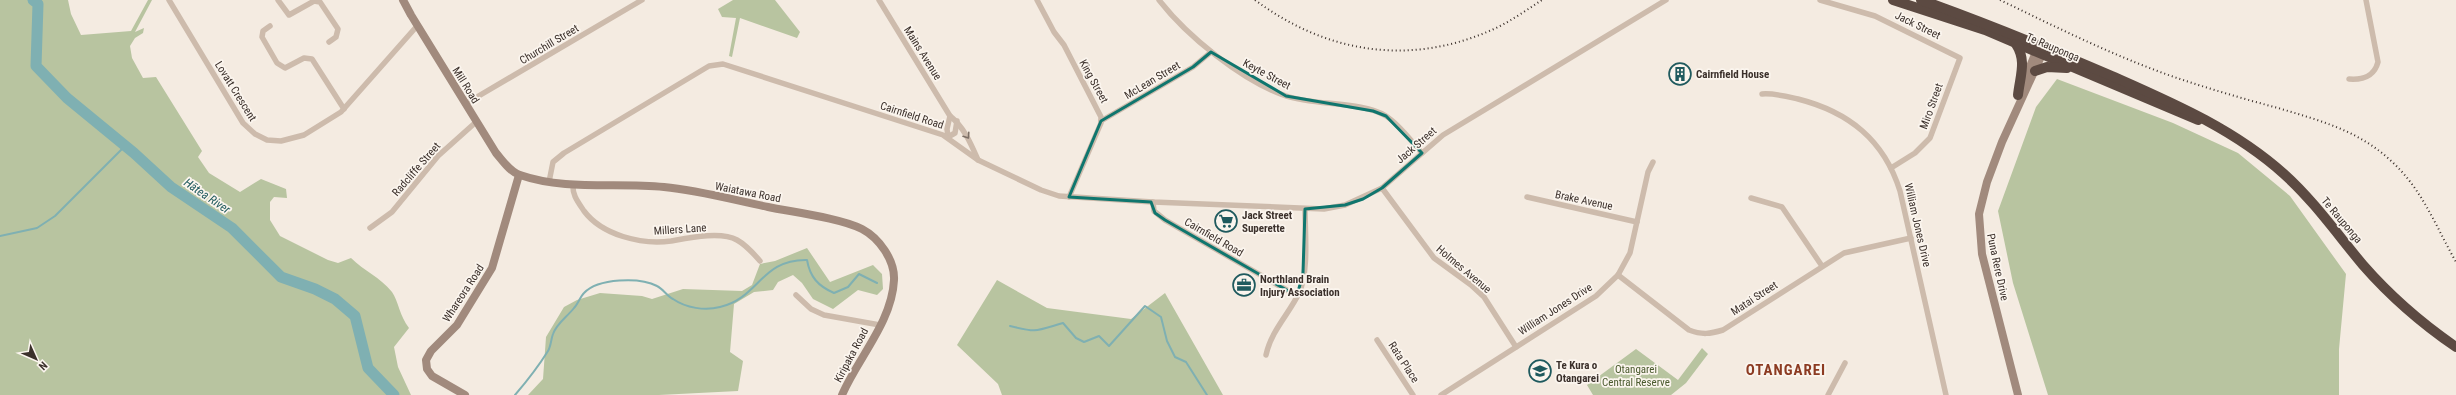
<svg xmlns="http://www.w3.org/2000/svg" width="2456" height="395" font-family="'Roboto Condensed',sans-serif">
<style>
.green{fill:#b8c4a0}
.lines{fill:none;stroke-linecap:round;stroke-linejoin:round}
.stream{stroke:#7fb0b2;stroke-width:2}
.river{stroke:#7fb0b2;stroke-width:11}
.street{stroke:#cdbbac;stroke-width:5.5}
.secondary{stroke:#a18a7d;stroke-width:8}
.highway{stroke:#5c4a42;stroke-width:10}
.rail{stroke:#3b302b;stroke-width:2;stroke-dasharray:1 3;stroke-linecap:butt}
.oneway{stroke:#7d6f65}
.marked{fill:none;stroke:#0f766e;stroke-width:3;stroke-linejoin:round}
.labels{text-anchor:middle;stroke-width:3.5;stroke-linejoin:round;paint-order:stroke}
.street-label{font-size:11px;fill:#3b302b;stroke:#fbf5ee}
.poi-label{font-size:11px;font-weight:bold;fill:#3b302b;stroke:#fbf5ee;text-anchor:start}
.park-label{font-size:11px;fill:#4a5a2e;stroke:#fbf5ee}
.water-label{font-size:12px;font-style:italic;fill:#1f5a5e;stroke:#fbf5ee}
.district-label{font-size:15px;font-weight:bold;letter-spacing:1px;fill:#8c3b22;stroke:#fbf5ee}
</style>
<rect width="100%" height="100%" fill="#f4ebe1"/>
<g class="green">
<path d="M 0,0 L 68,0 L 71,14 L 81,35 L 131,31 L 148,0 L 152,0 L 135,32 L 144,28 L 143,33 L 135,38 L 130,46 L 132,58 L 143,78 L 156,77 L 202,151 L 198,157 L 209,173 L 240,192 L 261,179 L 286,189 L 287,198 L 274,197 L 270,202 L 270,220 L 280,236 L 328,260 L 338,263 L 351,258 C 364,271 380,277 392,292 C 398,300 400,317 409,328 L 394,347 L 398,367 L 411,395 L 0,395 Z"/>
<path d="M 733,0 L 775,0 L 800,32 L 797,38 L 740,18 L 732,57 L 729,56 L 736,18 L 722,17 L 718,9 Z"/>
<path d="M 2057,79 L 2173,123 L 2238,153 L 2290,196 L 2346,274 L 2339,349 L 2339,395 L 2048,395 L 2013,283 L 1998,211 L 2036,107 Z"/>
<path d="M 807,248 L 830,282 L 873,265 L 882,274 L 883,289 L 877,295 L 858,290 L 833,309 L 813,299 L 802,283 L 793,275 L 778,282 L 773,290 L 754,292 L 734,304 L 730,352 L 743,361 L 738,391 L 659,395 L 528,395 L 543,379 L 546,337 L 564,307 L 577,300 L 600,293 L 642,296 L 652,299 L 683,289 L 742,291 L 752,285 L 760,264 L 775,261 Z"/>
<path d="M 997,280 L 1047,308 L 1131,319 L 1165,293 L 1223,395 L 1002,395 L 998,384 L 957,345 Z"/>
<path d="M 1702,348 L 1708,354 L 1686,383 L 1671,395 L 1593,395 L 1587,385 L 1636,349 L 1678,380 Z"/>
</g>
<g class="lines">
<g class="stream">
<path d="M 0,236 L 37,228 L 55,216 L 125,146"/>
<path d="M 1010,326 C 1038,333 1036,331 1063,323 L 1076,338 L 1084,342 L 1099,336 L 1109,346 L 1145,306 L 1161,317 L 1167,341 L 1175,357 L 1186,362 L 1207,395"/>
<path d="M 515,395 C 527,381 538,367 548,351 C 551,346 551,339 553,334 C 557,323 567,317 574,308 C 578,304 580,297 584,293 C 598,278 640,277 657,286 C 663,289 667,296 673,299 C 686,308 705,311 720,307 C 759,298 761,259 807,260 C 810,277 818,286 834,293 L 848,287 L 859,274 L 877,283"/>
</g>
<path class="river" d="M 33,0 L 38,4 L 36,66 L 67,98 L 134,153 L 171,187 L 232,228 L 281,277 L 315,289 L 335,299 L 355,316 L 368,368 L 394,395"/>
<g class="street">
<path d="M 169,0 L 243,123 L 255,134 L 267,140 L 281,141 L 304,135 L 341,112 L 417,26"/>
<path d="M 278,0 L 289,15 L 314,1 L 320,2 L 338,29 L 336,37 L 329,42"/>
<path d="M 879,0 L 950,116 C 964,127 971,144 978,160"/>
<path d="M 1037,0 L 1054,32 L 1064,45 L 1101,117 L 1101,123 L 1069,197"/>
<path d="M 1159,0 C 1187,36 1242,81 1286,96 C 1315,106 1362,101 1386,116 C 1400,125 1411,141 1422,153"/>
<path d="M 1820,0 L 1875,16 L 1960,58 L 1930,138 L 1915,153 L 1891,168"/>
<path d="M 270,26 L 263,31 L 262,37 L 277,63 L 285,68 L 304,58 L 312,59 L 344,109"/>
<path d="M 2349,79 C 2363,80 2374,77 2378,62 L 2366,0"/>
<path d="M 1762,94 C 1774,93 1785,96 1798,99 C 1849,112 1884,140 1900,191 L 1946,395"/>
<path d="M 465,104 L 642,0"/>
<path d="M 950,116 L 947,129 L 948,137 L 955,133 L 957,121"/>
<path d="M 1101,121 L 1193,67 L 1211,52"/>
<path d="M 549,182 L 553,162 L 564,153 L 709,66 L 723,64 L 943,135 L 978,160 L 1041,190 L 1059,196 L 1153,202 L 1324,209 L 1345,205 L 1382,188 L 1443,135 L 1666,0"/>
<path d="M 573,184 C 572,195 578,202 584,211 C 602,235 641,245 671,241 C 688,238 721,231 737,240 C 746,245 754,254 760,261"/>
<path d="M 1382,188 L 1434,258 L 1471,285 L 1484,297 L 1516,347"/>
<path d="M 1527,197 L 1637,222"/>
<path d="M 1751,198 L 1782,207 L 1822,266"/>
<path d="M 1153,202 L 1154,211 L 1165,220 L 1297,296"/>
<path d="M 370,228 L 392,212 L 438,156 L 476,122"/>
<path d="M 1618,275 L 1689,330 C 1702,335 1710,334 1723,330 L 1844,253 L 1911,238"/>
<path d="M 796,295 L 811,309 L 824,315 L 880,325"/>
<path d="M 1377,340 L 1413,395"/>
<path d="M 1266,355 C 1271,331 1289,314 1299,293 C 1309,272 1305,232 1305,209"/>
<path d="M 1441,395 L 1596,296 L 1618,275 L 1630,253 L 1648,172 L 1653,162"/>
<path d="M 1828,395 L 1845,363"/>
</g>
<g class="secondary">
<path d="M 403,0 L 411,15 L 496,153 C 503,161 510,172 520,175 C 566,191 617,182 664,187 C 698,190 734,200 768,207 C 792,212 841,218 862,229 C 879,238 895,260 894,280 C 892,322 858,358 842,395"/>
<path d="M 2022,86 L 2038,47"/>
<path d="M 465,395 L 432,376 L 427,369 L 426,360 L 431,351 L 457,325 L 492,268 L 519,175"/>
<path d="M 2018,395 L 1982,254 L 1979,214 L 1987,182 L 2002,142 L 2044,50"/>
</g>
<g class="highway">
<path d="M 1893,0 L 1985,30 L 2198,120"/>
<path d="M 1921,0 C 1986,23 2049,49 2112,76 C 2173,103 2234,129 2284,174 C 2314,201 2337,234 2363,265 C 2391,297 2421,323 2456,347"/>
<path d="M 2016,44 C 2027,61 2020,76 2018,95"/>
<path d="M 2035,71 L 2047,67 L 2067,68"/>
</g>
<g class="rail">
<path d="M 1255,0 C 1325,52 1406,66 1487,32 C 1507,24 1525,11 1542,0"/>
<path d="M 2000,0 C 2058,28 2116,57 2177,78 C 2210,89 2244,99 2278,108 C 2318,120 2357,130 2389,159 C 2422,188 2435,225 2456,262"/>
</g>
</g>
<defs><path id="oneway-chevron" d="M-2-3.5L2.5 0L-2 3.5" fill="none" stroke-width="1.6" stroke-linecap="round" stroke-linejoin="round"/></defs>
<use class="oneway" href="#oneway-chevron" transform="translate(967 136) rotate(56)"/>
<path class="marked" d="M 1211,52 L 1286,96 L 1373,111 L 1386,116 L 1422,153 L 1382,188 L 1363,199 L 1345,205 L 1305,209 L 1303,273 L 1297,296 L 1165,220 L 1155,213 L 1151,202 L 1069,197 L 1101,121 L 1193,67 Z"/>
<defs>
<g id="building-ring" transform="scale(1.15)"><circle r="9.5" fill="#fbf5ee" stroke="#1f5a5e" stroke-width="1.5"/><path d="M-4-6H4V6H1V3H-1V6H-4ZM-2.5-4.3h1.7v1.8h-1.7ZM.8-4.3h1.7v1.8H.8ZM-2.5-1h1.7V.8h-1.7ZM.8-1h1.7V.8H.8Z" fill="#1f5a5e"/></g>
<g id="supermarket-ring" transform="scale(1.15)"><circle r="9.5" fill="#fbf5ee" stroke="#1f5a5e" stroke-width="1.5"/><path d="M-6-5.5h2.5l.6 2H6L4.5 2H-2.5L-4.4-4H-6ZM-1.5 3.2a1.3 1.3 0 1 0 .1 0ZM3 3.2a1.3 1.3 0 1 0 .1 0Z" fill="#1f5a5e"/></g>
<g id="office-ring" transform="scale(1.15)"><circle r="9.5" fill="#fbf5ee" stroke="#1f5a5e" stroke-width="1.5"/><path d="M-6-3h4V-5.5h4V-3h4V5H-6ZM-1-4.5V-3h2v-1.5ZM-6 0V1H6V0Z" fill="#1f5a5e"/></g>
<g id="school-ring" transform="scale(1.15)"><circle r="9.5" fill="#fbf5ee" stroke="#1f5a5e" stroke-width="1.5"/><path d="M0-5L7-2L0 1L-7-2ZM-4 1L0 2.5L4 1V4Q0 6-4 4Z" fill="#1f5a5e"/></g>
</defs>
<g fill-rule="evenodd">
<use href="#building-ring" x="1680" y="74"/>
<use href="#supermarket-ring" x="1226" y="221"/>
<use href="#office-ring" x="1244" y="285"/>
<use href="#school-ring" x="1540" y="371"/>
</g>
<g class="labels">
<g class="street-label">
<text transform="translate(1918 25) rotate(26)" y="4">Jack Street</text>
<text transform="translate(549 44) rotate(-31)" y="4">Churchill Street</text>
<text transform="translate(2053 47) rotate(23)" y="4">Te Rauponga</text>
<text transform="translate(923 53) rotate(58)" y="4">Mains Avenue</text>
<text transform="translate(1267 74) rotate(28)" y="4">Keyte Street</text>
<text transform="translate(1152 80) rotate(-31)" y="4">McLean Street</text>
<text transform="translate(1094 81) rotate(61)" y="4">King Street</text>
<text transform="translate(466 85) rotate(58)" y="4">Mill Road</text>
<text transform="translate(236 91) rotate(58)" y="4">Lovatt Crescent</text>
<text transform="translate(1931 106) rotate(-70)" y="4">Miro Street</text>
<text transform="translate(912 115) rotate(18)" y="4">Cairnfield Road</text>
<text transform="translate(1416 145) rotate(-41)" y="4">Jack Street</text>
<text transform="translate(416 169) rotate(-49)" y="4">Radcliffe Street</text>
<text transform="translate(748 192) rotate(11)" y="4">Waiatawa Road</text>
<text transform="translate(1584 200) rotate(12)" y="4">Brake Avenue</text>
<text transform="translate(2342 220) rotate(50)" y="4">Te Rauponga</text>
<text transform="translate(1918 225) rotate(77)" y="4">William Jones Drive</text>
<text transform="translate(680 229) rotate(-4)" y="4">Millers Lane</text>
<text transform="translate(1214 237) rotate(30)" y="4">Cairnfield Road</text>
<text transform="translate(1998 267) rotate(78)" y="4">Puna Rere Drive</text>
<text transform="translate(1464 269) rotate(40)" y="4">Holmes Avenue</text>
<text transform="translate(463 293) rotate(-57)" y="4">Whareora Road</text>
<text transform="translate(1754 298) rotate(-33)" y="4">Matai Street</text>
<text transform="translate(1555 309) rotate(-33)" y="4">William Jones Drive</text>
<text transform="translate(851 355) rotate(-62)" y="4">Kiripaka Road</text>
<text transform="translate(1404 362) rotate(57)" y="4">Rata Place</text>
</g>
<g class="poi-label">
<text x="1696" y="78">Cairnfield House</text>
<text x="1242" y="219">Jack Street<tspan x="1242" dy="13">Superette</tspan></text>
<text x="1260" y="283">Northland Brain<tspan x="1260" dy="13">Injury Association</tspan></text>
<text x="1556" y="369">Te Kura o<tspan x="1556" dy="13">Otangarei</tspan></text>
</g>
<g class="park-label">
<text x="1636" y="373">Otangarei<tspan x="1636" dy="13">Central Reserve</tspan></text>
</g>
<g class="water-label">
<text transform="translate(207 196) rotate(34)" y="4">Hātea River</text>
</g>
<g class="district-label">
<text x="1786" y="375">OTANGAREI</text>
</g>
</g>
<g transform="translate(36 359) rotate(135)" stroke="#fbf5ee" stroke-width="3" paint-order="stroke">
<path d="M0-3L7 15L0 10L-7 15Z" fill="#3b302b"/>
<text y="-6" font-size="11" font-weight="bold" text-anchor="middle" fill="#3b302b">N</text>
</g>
</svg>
